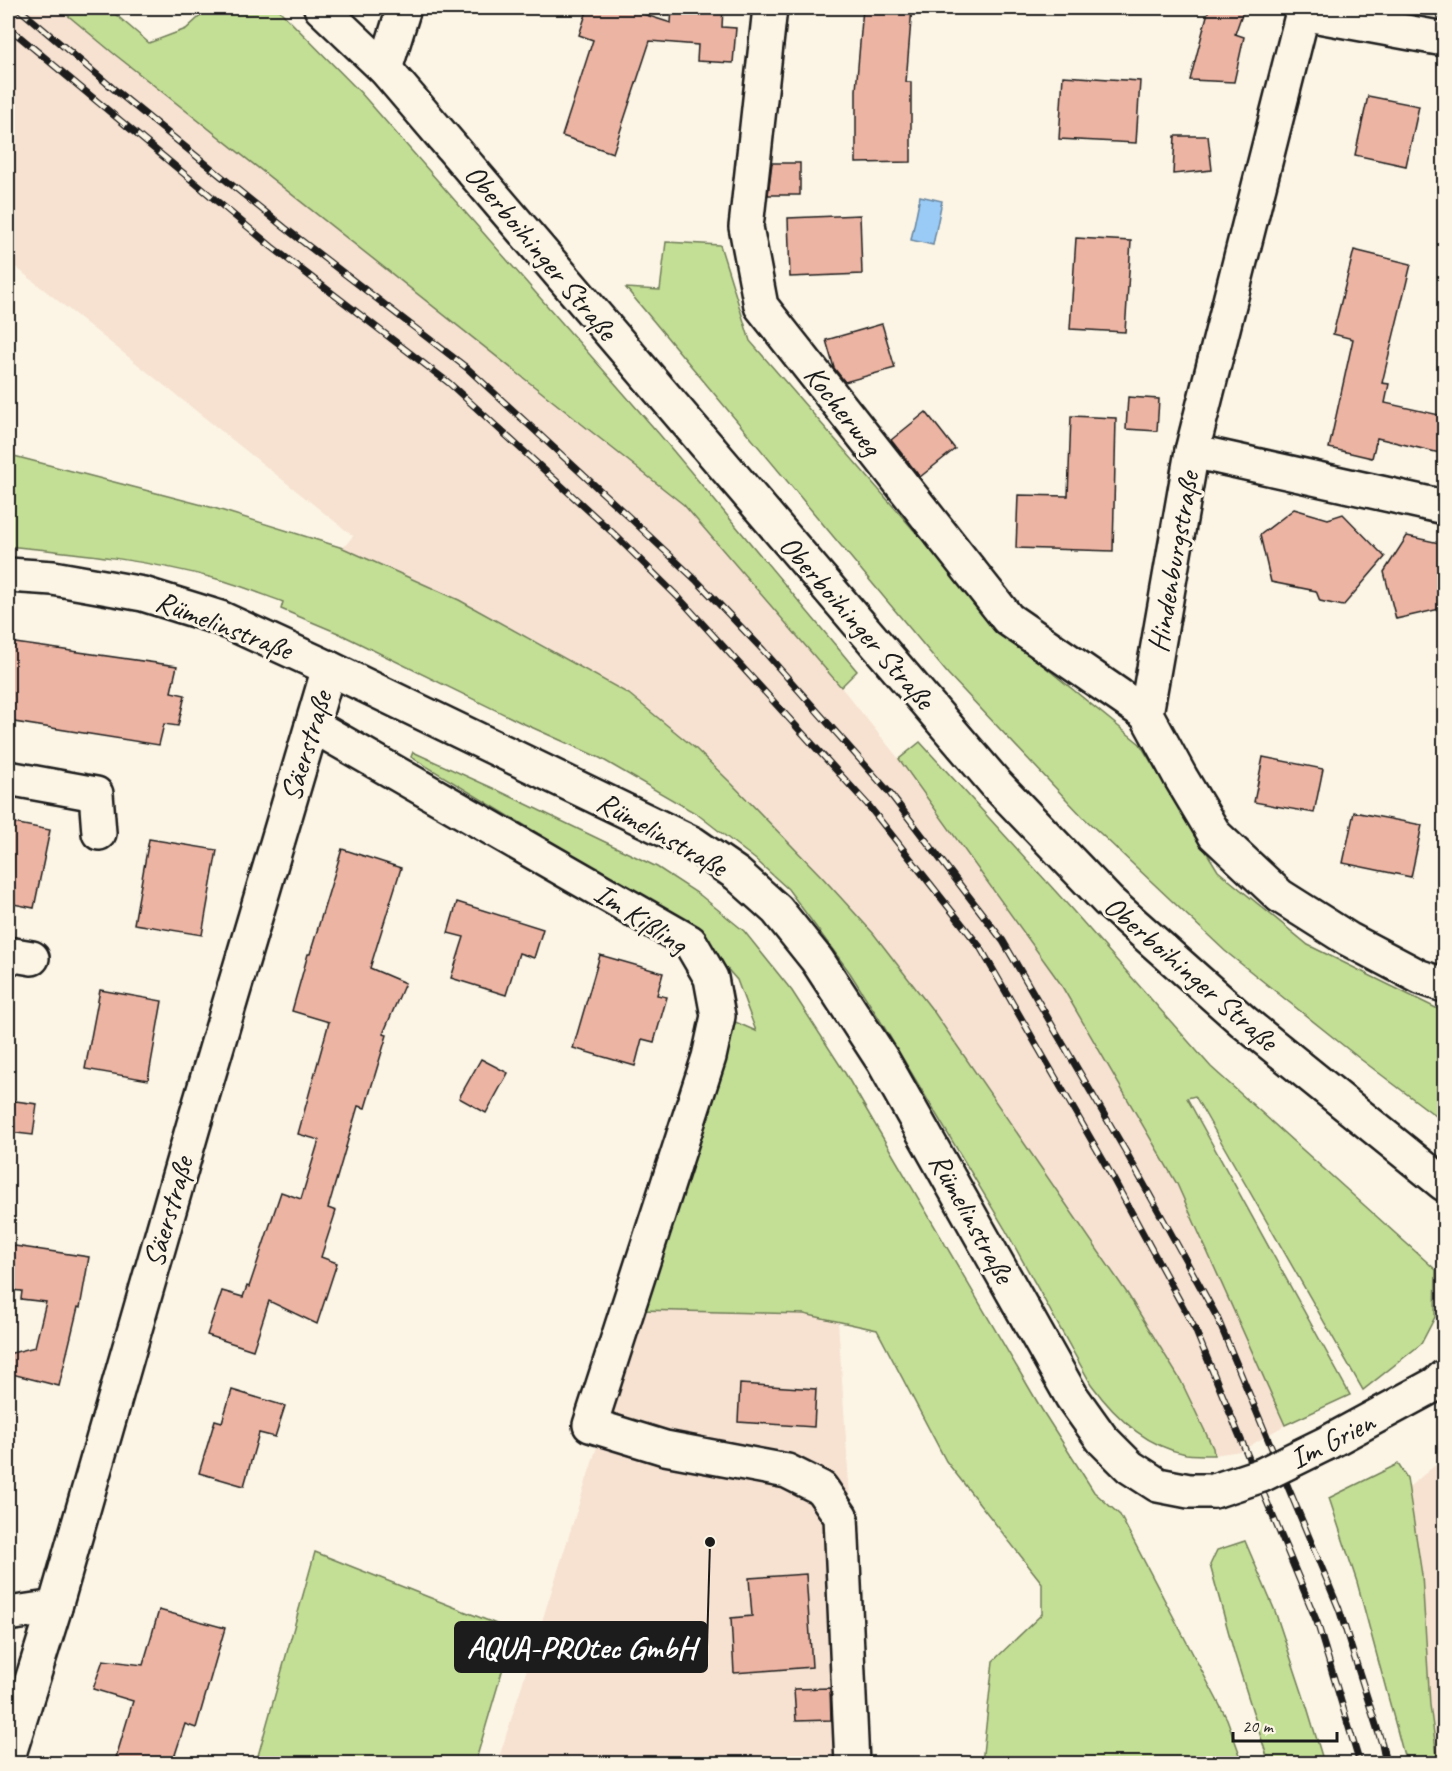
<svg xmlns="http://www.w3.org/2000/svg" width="1452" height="1771" font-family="Caveat,sans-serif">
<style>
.built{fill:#f7e2d1}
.green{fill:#c3de95;stroke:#707d58;stroke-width:1.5}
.water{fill:#9acbf6;stroke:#68859f;stroke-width:1.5}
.building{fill:#ecb4a3;stroke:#1c1c1c;stroke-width:1.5}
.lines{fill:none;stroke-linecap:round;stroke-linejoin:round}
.minor-casing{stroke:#1c1c1c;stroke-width:38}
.major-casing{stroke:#1c1c1c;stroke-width:38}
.minor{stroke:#fcf5e5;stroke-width:33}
.major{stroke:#fcf5e5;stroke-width:33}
.rail-casing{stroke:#1c1c1c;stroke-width:7}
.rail{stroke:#fcf5e5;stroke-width:4.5;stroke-dasharray:14;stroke-linecap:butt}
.minor-bridge-casing{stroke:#1c1c1c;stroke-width:38;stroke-linecap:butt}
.minor-bridge{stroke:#fcf5e5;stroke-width:33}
.labels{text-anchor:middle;stroke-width:6;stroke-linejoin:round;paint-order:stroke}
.street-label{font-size:30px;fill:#1c1c1c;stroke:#fcf5e5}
.leader{fill:none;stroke:#1c1c1c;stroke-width:2}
.callout-dot{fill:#1c1c1c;stroke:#fcf5e5;stroke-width:2}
.callout{fill:#1c1c1c;stroke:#1c1c1c;stroke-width:2}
.callout-label{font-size:32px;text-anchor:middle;font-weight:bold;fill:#fff}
</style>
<rect width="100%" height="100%" fill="#fcf5e5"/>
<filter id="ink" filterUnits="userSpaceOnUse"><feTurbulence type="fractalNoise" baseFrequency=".0167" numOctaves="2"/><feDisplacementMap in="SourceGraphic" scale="12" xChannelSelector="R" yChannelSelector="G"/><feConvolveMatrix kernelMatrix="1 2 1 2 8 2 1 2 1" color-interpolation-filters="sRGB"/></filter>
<g filter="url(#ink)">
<g class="built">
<path d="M 8,8 L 59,8 L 113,53 L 684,505 L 841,687 L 899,759 L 1060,983 L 1177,1184 L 1285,1425 L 1241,1451 L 1214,1455 L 1213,1448 L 1181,1381 L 1127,1293 L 934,1012 L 873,933 L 822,877 L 730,782 L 696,749 L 546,647 L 459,600 L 343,548 L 353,536 L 8,261 Z"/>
<path d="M 640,1310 L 804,1314 L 838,1321 L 868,1763 L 497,1764 Z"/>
<path d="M 1444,1458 L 1444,1763 L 1434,1763 L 1404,1491 Z"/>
</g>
<g class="green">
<path d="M 59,8 L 108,8 L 149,43 L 186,29 L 209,8 L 277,8 L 361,93 L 660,435 L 857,671 L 841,687 L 684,505 L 113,53 Z"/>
<path d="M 666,242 L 720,245 L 750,341 L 1002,632 L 1140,744 L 1218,871 L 1308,945 L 1444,1012 L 1444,1122 L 1359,1058 L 1225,951 L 1083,817 L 948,674 L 626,288 L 660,290 Z"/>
<path d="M 14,456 L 214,508 L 343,548 L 459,600 L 629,694 L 696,749 L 730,782 L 822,877 L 873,933 L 934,1012 L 1127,1293 L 1181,1381 L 1213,1448 L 1214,1455 C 1205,1455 1195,1455 1186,1454 C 1146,1446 1114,1416 1091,1384 L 1005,1229 L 878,1017 L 850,973 L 788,889 L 755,859 L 697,814 L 600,758 L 520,722 L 338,633 L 281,609 L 283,602 C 261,594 240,585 217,579 C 149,560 78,553 8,546 L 8,475 L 9,475 Z"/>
<path d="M 920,742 L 1067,904 L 1211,1067 L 1436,1270 L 1435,1317 L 1421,1344 L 1363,1390 L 1195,1096 L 1187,1098 L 1350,1395 L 1285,1425 L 1177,1184 L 1060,983 L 899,759 Z"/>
<path d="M 413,752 L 497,790 L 657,867 L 700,895 L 744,931 L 792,991 L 845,1073 L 1042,1410 L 1094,1492 L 1120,1515 L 1227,1719 L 1243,1763 L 982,1763 L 993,1661 L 1042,1614 L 1042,1583 L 946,1461 L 877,1330 L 804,1314 L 640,1310 L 731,1020 L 756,1031 L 737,980 L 687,923 L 411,757 Z"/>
<path d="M 1398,1464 L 1407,1478 L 1422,1575 L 1430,1705 L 1438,1763 L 1406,1763 L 1357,1582 L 1329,1498 Z"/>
<path d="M 1245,1541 L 1275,1611 L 1307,1707 L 1324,1763 L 1269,1763 L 1234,1652 L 1210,1565 L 1217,1550 Z"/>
<path d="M 315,1552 L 514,1631 L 475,1763 L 256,1763 Z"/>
</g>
<path class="water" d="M 920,196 L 942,201 L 933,245 L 911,240 Z"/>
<g class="building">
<path d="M 588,8 L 624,8 L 671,23 L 672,8 L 723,8 L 722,27 L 736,28 L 733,63 L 697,61 L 698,45 L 650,41 L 613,153 L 562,136 L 593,40 L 579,35 Z"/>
<path d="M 863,8 L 912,8 L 906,82 L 911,82 L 911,162 L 856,163 L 856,90 Z"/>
<path d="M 1209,8 L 1244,8 L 1235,34 L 1244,37 L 1234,82 L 1190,80 Z"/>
<path d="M 1063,76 L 1140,81 L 1136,143 L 1059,139 Z"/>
<path d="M 1368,96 L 1419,106 L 1406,166 L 1355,155 Z"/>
<path d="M 1175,136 L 1208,136 L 1212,170 L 1173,174 Z"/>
<path d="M 772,163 L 800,163 L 800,195 L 768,195 Z"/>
<path d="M 860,215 L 862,274 L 790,277 L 788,218 Z"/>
<path d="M 1076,238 L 1131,241 L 1125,332 L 1070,329 Z"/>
<path d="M 1354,250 L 1411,264 L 1382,383 L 1389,384 L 1385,403 L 1444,416 L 1444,454 L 1377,438 L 1372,458 L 1329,448 L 1353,339 L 1333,334 Z"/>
<path d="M 882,324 L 895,368 L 845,382 L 834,368 L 826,340 Z"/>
<path d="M 1128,397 L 1159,399 L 1157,431 L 1126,429 Z"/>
<path d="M 926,412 L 955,449 L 920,477 L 891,440 Z"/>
<path d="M 1071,416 L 1116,418 L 1113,551 L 1016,548 L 1018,495 L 1068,496 Z"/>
<path d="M 1294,509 L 1328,519 L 1343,514 L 1385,557 L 1343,606 L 1320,601 L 1316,591 L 1271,582 L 1260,535 Z"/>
<path d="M 1407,536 L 1444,544 L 1444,608 L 1396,619 L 1384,572 Z"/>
<path d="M 8,642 L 177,666 L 171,692 L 185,695 L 178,726 L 164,724 L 159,745 L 8,721 Z"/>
<path d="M 1263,757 L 1323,769 L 1314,813 L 1254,802 Z"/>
<path d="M 1354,812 L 1422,825 L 1411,877 L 1343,863 Z"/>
<path d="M 8,822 L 50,830 L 34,908 L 8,903 Z"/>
<path d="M 149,839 L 217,850 L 202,935 L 134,924 Z"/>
<path d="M 342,849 L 401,868 L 370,968 L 405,983 L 383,1034 L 387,1035 L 365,1108 L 358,1106 L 328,1208 L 336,1211 L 321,1257 L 337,1263 L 317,1324 L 269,1301 L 253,1350 L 207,1335 L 222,1291 L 243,1297 L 247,1286 L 249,1287 L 281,1192 L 301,1199 L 319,1140 L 298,1134 L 329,1022 L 292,1011 L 308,954 L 310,954 Z"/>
<path d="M 457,902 L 543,929 L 534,958 L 519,953 L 506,995 L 451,978 L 464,937 L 448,933 Z"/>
<path d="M 600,955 L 663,973 L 657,995 L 667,997 L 654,1042 L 642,1039 L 635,1066 L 573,1048 Z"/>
<path d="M 100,990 L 162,1001 L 148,1080 L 85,1069 Z"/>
<path d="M 481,1059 L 508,1073 L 486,1113 L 459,1098 Z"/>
<path d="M 8,1100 L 37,1104 L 33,1135 L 8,1132 Z"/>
<path d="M 8,1245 L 89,1257 L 80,1308 L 78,1307 L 59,1386 L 8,1373 L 8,1354 L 35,1347 L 46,1302 L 21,1299 L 22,1291 L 8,1290 Z"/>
<path d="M 740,1384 L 816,1389 L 814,1427 L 738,1422 Z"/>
<path d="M 232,1390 L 285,1406 L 275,1437 L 259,1433 L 244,1486 L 199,1473 L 215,1420 L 222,1422 Z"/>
<path d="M 806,1574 L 812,1667 L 734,1673 L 731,1618 L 752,1616 L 749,1578 Z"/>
<path d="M 159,1610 L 225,1628 L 196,1728 L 185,1724 L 172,1764 L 114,1764 L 133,1701 L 93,1689 L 103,1660 L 143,1665 Z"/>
<path d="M 830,1688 L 831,1720 L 796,1721 L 794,1689 Z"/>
</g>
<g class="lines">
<g class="minor-casing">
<g id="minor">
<path d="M 770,8 L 746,227 L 761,306 L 1008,619 L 1146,714"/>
<path d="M 1304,8 L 1192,451 L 1146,714 L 1181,778 L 1215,835 L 1280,896 L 1348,939 L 1420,977 L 1444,985"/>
<path d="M 1302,13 L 1444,39"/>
<path d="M 385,69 L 404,8"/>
<path d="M 1192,451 L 1444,507"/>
<path d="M 8,575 L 53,578 L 143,594 L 220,618 L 329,668 L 692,843 L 737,874 L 777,910 L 817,960 L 883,1061 L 1072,1397 L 1102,1439 L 1130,1467 L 1158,1485 L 1189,1491 L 1214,1491"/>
<path d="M 312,725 L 690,942 L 711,978 L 718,1016 L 709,1057 L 590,1425 L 665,1448 L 787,1471 L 821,1488 L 841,1517 L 852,1764"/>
<path d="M 8,778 L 96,794 L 99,833"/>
<path d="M 8,954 L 32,958"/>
<path d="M 1327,1443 L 1436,1384 L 1444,1377"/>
<path d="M 8,1614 L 55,1607"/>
<path d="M 8,1757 L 55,1607 L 193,1127 L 329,668"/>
</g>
</g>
<g class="major-casing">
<path id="major" d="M 321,8 L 385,69 L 996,784 L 1108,901 L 1244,1022 L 1444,1184"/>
</g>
<use href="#minor" class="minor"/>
<use href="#major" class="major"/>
<g class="rail-casing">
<g id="rail">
<path d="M 18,8 L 115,90 L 285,228 L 467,368 L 628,516 L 697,581 L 763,650 L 888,791 L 1003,941 L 1126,1152 L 1217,1317 L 1339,1609 L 1382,1744 L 1386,1764"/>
<path d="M 8,27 L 272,247 L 449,383 L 613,533 L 680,599 L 868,805 L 980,947 L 1103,1160 L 1195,1329 L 1317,1622 L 1360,1764"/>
</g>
</g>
<use href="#rail" class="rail"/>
<g class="minor-bridge-casing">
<path id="minor-bridge" d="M 1214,1491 L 1262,1475 L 1327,1443"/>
</g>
<use href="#minor-bridge" class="minor-bridge"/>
</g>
</g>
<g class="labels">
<g class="street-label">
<text transform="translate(541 252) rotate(50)" y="10">Oberboihinger Straße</text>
<text transform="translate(843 410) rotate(52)" y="10">Kocherweg</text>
<text transform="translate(1173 562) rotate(-80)" y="10">Hindenburgstraße</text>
<text transform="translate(857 622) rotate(49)" y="10">Oberboihinger Straße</text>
<text transform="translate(224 625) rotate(21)" y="10">Rümelinstraße</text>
<text transform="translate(306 746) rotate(-73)" y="10">Säerstraße</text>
<text transform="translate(662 834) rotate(29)" y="10">Rümelinstraße</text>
<text transform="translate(641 918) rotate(33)" y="10">Im Kißling</text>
<text transform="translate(1191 973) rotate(41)" y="10">Oberboihinger Straße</text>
<text transform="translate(168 1212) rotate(-74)" y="10">Säerstraße</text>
<text transform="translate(972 1218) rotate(61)" y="10">Rümelinstraße</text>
<text transform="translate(1332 1440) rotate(-27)" y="10">Im Grien</text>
</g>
</g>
<path class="leader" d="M710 1542L707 1647"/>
<circle class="callout-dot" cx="710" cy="1542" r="6"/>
<rect class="callout" x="455" y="1622" width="252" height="50" rx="6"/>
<g class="callout-label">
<text x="581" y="1658">AQUA-PROtec GmbH</text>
</g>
<rect width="1452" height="1771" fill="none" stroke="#fcf5e5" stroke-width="30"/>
<rect x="15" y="15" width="1422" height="1741" fill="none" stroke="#1c1c1c" stroke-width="2" filter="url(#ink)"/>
<path d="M1233 1732v9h104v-9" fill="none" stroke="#1c1c1c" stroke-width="3"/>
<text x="1242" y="1732" font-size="18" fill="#1c1c1c" stroke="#fcf5e5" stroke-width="4.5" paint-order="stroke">20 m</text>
</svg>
